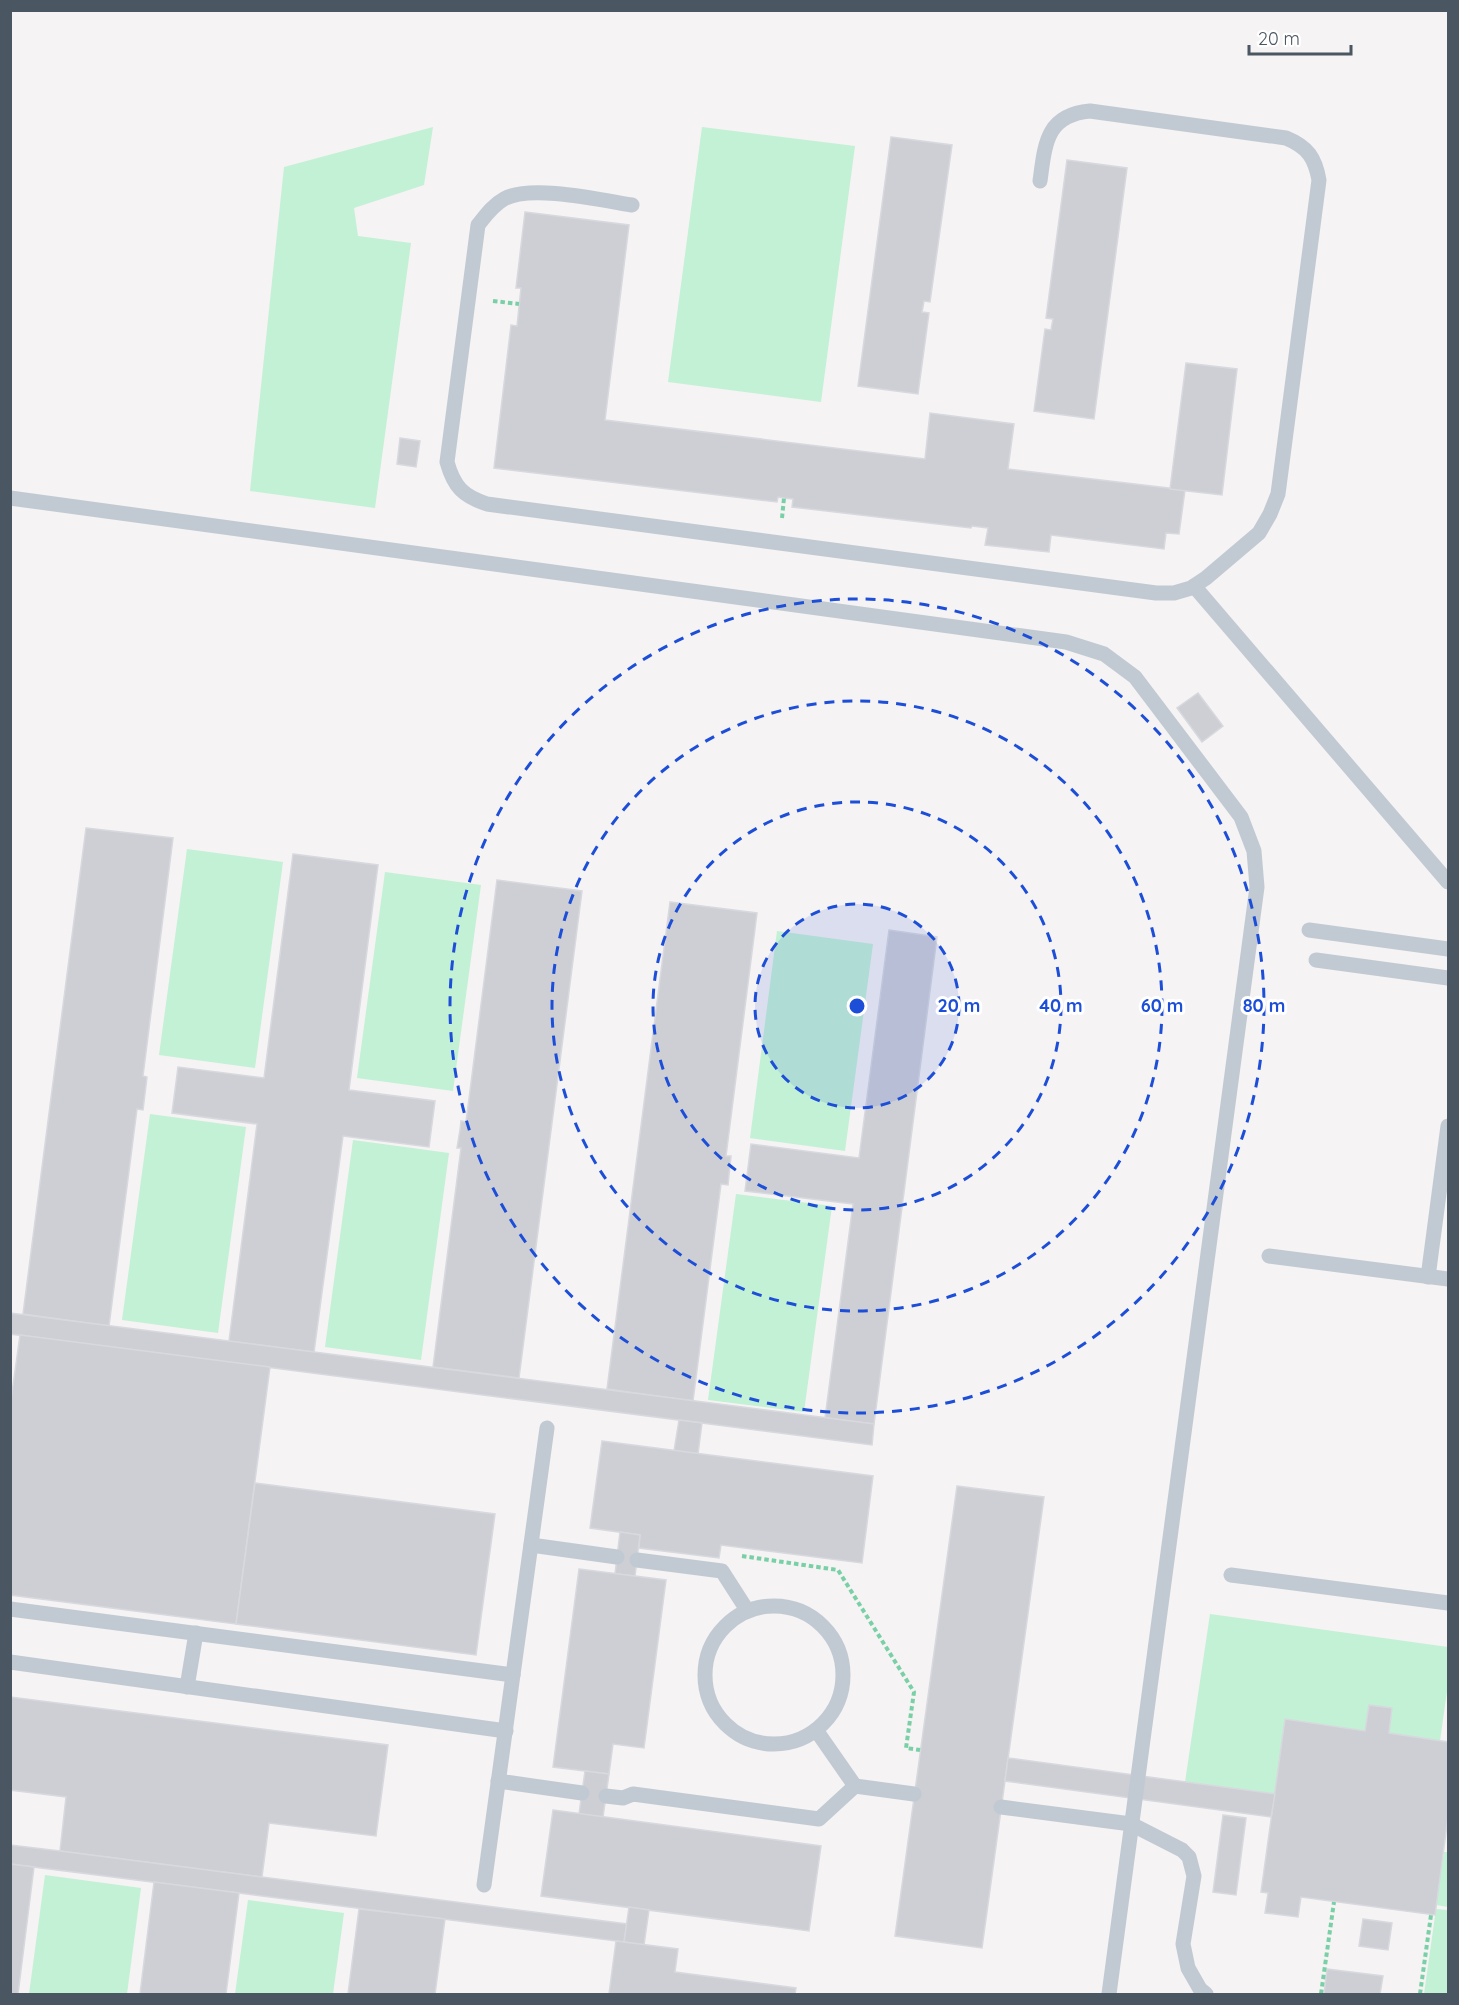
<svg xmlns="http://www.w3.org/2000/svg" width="1459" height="2005" font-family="Quicksand,sans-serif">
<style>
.green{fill:#c3f1d5}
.building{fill:#cdcfd5;stroke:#d7d9de;stroke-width:1.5}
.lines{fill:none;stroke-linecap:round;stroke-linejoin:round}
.path{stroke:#7ad0a6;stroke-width:4;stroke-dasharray:4.5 3;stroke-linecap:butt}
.lane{stroke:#c1cad2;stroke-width:15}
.ring{fill:none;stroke:#1d4ed8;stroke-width:3;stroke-dasharray:10 8}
.centre{fill:#1d4ed8;stroke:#fff;stroke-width:3}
.ring-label{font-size:18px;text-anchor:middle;font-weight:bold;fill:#1d4ed8;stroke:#fff;stroke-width:6;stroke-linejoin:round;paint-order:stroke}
</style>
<rect width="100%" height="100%" fill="#f5f3f3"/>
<g class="green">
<path d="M 433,127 L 424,185 L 354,208 L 358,236 L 411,243 L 375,508 L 250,491 L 284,167 Z"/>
<path d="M 702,127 L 855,146 L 821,402 L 668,382 Z"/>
<path d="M 187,849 L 283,862 L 255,1068 L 159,1055 Z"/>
<path d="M 385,872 L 481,885 L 453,1091 L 357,1078 Z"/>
<path d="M 777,931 L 873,944 L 845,1151 L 750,1138 Z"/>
<path d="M 150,1114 L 246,1127 L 218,1333 L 122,1320 Z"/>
<path d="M 353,1140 L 449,1153 L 421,1360 L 325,1347 Z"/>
<path d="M 736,1194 L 832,1206 L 804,1412 L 708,1400 Z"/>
<path d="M 1210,1614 L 1448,1647 L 1448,1684 L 1440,1741 L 1389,1733 L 1392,1708 L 1369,1705 L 1365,1731 L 1285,1720 L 1275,1794 L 1185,1782 Z"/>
<path d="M 1444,1852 L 1448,1852 L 1448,1907 L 1436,1905 Z"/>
<path d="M 45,1875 L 141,1888 L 127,1994 L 29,1994 Z"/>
<path d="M 248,1900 L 344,1913 L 333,1994 L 235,1994 Z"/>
<path d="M 1436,1909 L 1448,1910 L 1448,1994 L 1424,1994 Z"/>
</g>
<g class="building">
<path d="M 891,137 L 952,145 L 930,302 L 924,301 L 922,312 L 929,313 L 918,394 L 858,386 Z"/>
<path d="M 1067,160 L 1127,168 L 1094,419 L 1034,411 L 1045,329 L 1051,330 L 1053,319 L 1046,318 Z"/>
<path d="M 525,212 L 629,225 L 605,420 L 925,459 L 930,413 L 1014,424 L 1008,469 L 1185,490 L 1179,534 L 1166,533 L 1164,549 L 1051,535 L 1049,552 L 985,545 L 988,528 L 972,526 L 971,528 L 792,507 L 793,499 L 784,498 L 778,497 L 777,502 L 494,468 L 511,325 L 517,326 L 521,288 L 516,288 Z"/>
<path d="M 1186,363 L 1237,369 L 1222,495 L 1170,489 Z"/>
<path d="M 400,438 L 420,441 L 416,467 L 397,464 Z"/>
<path d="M 1198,693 L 1223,726 L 1202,742 L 1177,708 Z"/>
<path d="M 86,828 L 173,838 L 143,1076 L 147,1077 L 143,1110 L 137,1109 L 109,1326 L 23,1314 Z"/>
<path d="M 293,854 L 378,865 L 349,1090 L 435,1101 L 429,1147 L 343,1136 L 314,1352 L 229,1341 L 257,1124 L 172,1113 L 178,1067 L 264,1078 Z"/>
<path d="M 497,880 L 582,891 L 519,1378 L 433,1367 L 461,1148 L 457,1148 L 460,1130 L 461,1121 L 466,1122 Z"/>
<path d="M 670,902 L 757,913 L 726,1156 L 731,1156 L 728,1185 L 721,1184 L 693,1401 L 607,1389 Z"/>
<path d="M 889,930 L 937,937 L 874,1424 L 825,1418 L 853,1204 L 745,1191 L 751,1144 L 859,1158 Z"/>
<path d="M 10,1313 L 874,1424 L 872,1445 L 10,1334 Z"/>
<path d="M 20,1335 L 270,1367 L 236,1624 L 10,1595 L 10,1407 Z"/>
<path d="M 679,1420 L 702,1423 L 698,1454 L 674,1451 Z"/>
<path d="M 602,1441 L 873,1476 L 862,1563 L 721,1545 L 719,1558 L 639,1548 L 640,1535 L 590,1528 Z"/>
<path d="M 255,1483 L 495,1514 L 476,1655 L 236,1624 Z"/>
<path d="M 957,1486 L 1044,1497 L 982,1948 L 895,1936 Z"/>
<path d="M 620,1532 L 640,1535 L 635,1576 L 615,1574 Z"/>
<path d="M 579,1569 L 666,1580 L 644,1748 L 613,1744 L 609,1774 L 553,1767 Z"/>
<path d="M 10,1697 L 388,1745 L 376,1836 L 269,1823 L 262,1877 L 60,1851 L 66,1797 L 10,1790 Z"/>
<path d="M 1369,1705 L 1392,1708 L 1389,1733 L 1448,1742 L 1448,1817 L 1435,1915 L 1301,1897 L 1298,1917 L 1265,1913 L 1268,1893 L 1261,1892 L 1285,1719 L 1365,1731 Z"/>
<path d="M 1008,1758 L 1275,1794 L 1271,1817 L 1005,1781 Z"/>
<path d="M 585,1771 L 609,1774 L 603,1817 L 579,1814 Z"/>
<path d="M 553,1810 L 821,1846 L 809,1931 L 541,1896 Z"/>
<path d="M 1223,1815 L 1246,1818 L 1236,1895 L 1213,1892 Z"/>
<path d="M 10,1845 L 60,1851 L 627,1924 L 624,1942 L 239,1893 L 10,1864 Z"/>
<path d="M 10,1864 L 34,1867 L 18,1994 L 10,1994 Z"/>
<path d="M 154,1882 L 239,1893 L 226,1994 L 140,1994 Z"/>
<path d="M 629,1907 L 649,1910 L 644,1945 L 624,1942 Z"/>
<path d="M 359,1909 L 445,1919 L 435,1994 L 348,1994 Z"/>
<path d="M 1363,1919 L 1392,1923 L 1388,1950 L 1359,1946 Z"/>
<path d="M 616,1941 L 678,1949 L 675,1972 L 796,1988 L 795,1994 L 609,1994 Z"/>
<path d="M 1327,1969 L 1383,1976 L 1380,1994 L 1324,1994 Z"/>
</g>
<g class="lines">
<g class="path">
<path d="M 493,301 L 519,304"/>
<path d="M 782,518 L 784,498"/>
<path d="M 742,1556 L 838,1570 L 914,1692 L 906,1748 L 920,1750"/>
<path d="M 1447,1826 L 1448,1826"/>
<path d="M 1321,1994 L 1334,1902"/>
<path d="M 1420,1994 L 1431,1915"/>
</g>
<g class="lane">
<path d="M 632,205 C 601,200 530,184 504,199 C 493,205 486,215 478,225 L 447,462 C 454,487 463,496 487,504 L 1156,593 L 1174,593 L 1191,588 L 1206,578 L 1259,533 L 1270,514 L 1278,494 L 1319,180 C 1315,158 1308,147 1286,138 L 1090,111 C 1046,115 1045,144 1040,181"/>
<path d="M 10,498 L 1066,642 L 1104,654 L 1135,677 L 1241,817 L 1254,851 L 1257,887 L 1109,1994"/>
<path d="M 1194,586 L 1448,882"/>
<path d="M 1309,930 L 1448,949"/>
<path d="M 1316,960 L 1448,978"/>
<path d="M 1269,1256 L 1448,1279"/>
<path d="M 1428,1277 L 1448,1126"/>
<path d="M 531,1545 L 617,1557"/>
<path d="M 637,1560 L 722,1571 L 747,1610"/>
<path d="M 1231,1575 L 1448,1603"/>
<circle cx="774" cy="1675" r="69"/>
<path d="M 10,1609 L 513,1675"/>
<path d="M 10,1662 L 506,1731"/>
<path d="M 187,1687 L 196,1633"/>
<path d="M 816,1730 L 855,1786 L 914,1794"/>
<path d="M 498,1781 L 582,1793"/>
<path d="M 606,1796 L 623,1798 L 633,1794 L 819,1819 L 855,1786"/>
<path d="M 1001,1807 L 1131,1824 L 1182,1850 L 1189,1857 L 1194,1876 L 1183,1944 L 1188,1968 L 1200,1989 L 1206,1994"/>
<path d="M 484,1885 L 547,1428"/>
</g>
</g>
<circle cx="857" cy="1006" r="102" fill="#1d4ed8" fill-opacity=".12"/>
<g class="ring">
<circle cx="857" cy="1006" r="102"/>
<circle cx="857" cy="1006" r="204"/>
<circle cx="857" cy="1006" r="305"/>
<circle cx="857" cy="1006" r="407"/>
</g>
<circle cx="857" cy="1006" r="9" class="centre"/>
<g class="ring-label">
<text x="959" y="1012">20 m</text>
<text x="1061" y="1012">40 m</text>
<text x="1162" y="1012">60 m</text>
<text x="1264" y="1012">80 m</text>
</g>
<rect width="1459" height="2005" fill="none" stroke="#4a5661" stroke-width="24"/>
<path d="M1249 45v9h102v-9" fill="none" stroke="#4a5661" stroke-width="3"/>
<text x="1258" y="45" font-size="18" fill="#4a5661" stroke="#ffffff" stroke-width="4.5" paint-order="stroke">20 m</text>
</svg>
